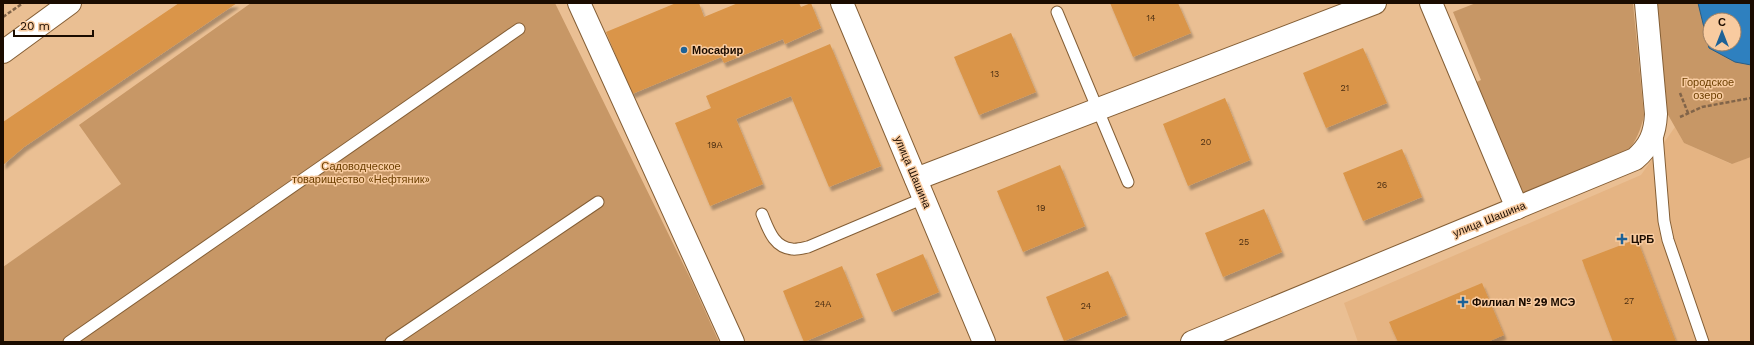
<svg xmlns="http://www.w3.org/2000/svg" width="1754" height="345" font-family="'Work Sans',sans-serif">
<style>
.built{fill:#e5b483}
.green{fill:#c79766;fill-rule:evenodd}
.water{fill:#2e80bf;stroke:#285d86;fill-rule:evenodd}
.building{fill:#da9548;filter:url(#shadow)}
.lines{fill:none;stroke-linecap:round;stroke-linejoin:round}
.lane-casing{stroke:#845e35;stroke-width:13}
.street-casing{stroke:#845e35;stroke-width:24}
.secondary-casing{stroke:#845e35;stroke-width:24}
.path{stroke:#816449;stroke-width:2.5;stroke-dasharray:4 2;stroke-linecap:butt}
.lane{stroke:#fff;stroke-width:11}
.street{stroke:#fff;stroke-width:22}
.secondary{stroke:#fff;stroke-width:22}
.poi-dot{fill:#1d6297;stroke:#f8cba0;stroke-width:1.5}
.labels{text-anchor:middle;stroke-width:3;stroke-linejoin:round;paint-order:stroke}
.number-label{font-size:9px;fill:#4b2e12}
.poi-label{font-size:11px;font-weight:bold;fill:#1b0c00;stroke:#f8cba0;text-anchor:start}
.park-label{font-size:11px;fill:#6c3f00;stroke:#f8cba0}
.street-label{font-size:11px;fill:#1b0c00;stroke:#f8cba0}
</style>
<defs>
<filter id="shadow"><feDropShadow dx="2.5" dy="4.5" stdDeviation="1" flood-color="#0004"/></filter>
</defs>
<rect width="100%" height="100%" fill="#eabf93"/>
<path class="built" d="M 1675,127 L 1684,143 L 1731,164 L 1751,157 L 1751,342 L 1358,342 L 1344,303 L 1641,175 Z"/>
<g class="green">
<path d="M 251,3 L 555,3 L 692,282 L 719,342 L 3,342 L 3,267 L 121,184 L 79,125 Z"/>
<path d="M 1476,3 L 1633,3 L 1644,115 C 1641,130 1636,141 1626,154 L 1518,199 L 1470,85 L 1481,80 L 1453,12 Z"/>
<path d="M 1656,3 L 1751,3 L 1751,157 L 1732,164 L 1684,143 L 1667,113 ZM 1710,20 L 1734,20 L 1734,44 L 1710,44 Z"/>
</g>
<path class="water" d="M 1698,3 L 1751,3 L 1751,65 L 1735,62 L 1709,48 ZM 1710,20 L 1734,20 L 1734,44 L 1710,44 Z"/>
<g class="building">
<path d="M 179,3 L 237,3 L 24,147 L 3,165 L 3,122 Z"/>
<path d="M 676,3 L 699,3 L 704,17 L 738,3 L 799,3 L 801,7 L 811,3 L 821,28 L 785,44 L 783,39 L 724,63 L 721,57 L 632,94 L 606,32 Z"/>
<path d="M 1110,3 L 1178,3 L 1191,33 L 1133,57 Z"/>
<path d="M 1011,33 L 1036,92 L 979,115 L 954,57 Z"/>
<path d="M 830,44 L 881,166 L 829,187 L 791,96 L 736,119 L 763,184 L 710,206 L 675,123 L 711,108 L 706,96 Z"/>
<path d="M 1363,48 L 1387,103 L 1326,128 L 1303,73 Z"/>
<path d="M 1225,98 L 1250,160 L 1188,186 L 1163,124 Z"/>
<path d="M 1402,149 L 1422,197 L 1363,221 L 1343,173 Z"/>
<path d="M 1060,165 L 1085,226 L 1023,252 L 997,191 Z"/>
<path d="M 1264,209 L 1282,252 L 1223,277 L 1205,233 Z"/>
<path d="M 1637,239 L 1676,342 L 1613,342 L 1582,260 Z"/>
<path d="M 923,254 L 939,292 L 892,312 L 876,274 Z"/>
<path d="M 842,266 L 863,317 L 804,342 L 783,291 Z"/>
<path d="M 1108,271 L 1127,315 L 1064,341 L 1046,297 Z"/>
<path d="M 1482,283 L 1504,335 L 1487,342 L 1398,342 L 1389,322 Z"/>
</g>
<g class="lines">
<g class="lane-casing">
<g id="lane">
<path d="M 1057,12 L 1128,182"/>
<path d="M 1657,135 L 1664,221 L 1668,240 L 1703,342"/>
<path d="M 762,214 C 768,228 773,247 792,249 C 796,250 803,248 808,247 L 924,198"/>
<path d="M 69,342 L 519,29"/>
<path d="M 391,342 L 598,202"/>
</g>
</g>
<g class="street-casing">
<g id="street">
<path d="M 579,3 L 733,342"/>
<path d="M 842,3 L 984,342"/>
<path d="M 1431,3 L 1517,208"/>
<path d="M 916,179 L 1375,3"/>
<path d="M 1192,342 L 1635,159 C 1650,146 1655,134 1656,114 L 1646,3"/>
</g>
</g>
<g class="secondary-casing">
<path id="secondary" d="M 3,52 L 70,3"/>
</g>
<g class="path">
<path d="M 3,17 L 23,3"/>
<path d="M 1680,93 L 1688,113"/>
<path d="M 1680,117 L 1702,107 L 1751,98"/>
</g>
<use href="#lane" class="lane"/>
<use href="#street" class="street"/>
<use href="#secondary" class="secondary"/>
</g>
<g class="poi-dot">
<circle cx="684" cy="50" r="4"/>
<path d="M1620 233h4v4h4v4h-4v4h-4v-4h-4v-4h4z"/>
<path d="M1461 296h4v4h4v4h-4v4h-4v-4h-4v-4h4z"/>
</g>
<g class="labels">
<g class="number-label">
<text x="1151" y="21">14</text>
<text x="995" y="77">13</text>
<text x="1345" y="91">21</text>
<text x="1206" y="145">20</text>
<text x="715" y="148">19А</text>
<text x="1382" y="188">26</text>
<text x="1041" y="211">19</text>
<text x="1244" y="245">25</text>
<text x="1629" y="304">27</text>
<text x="823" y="307">24А</text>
<text x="1086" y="309">24</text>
</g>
<g class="poi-label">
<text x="692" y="54">Мосафир</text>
<text x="1631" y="243">ЦРБ</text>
<text x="1472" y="306">Филиал № 29 МСЭ</text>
</g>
<g class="park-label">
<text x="1708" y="86">Городское<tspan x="1708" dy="13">озеро</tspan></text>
<text x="361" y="170">Садоводческое<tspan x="361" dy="13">товарищество «Нефтяник»</tspan></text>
</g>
<g class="street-label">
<text transform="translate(913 172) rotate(67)" y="4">улица Шашина</text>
<text transform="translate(1489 219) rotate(-22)" y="4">улица Шашина</text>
</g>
</g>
<rect width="1754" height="345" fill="none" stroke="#1b0c00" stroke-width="8"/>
<g transform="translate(1722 32)"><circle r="19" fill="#f8cba0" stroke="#a07f60"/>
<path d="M0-3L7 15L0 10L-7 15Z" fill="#1d6297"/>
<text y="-6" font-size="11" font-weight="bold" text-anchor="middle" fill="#1b0c00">С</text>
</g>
<path d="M14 30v6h79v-6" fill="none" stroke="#1b0c00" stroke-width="2"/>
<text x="20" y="30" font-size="12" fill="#1b0c00" stroke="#f8cba0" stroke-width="3" paint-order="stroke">20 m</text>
</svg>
